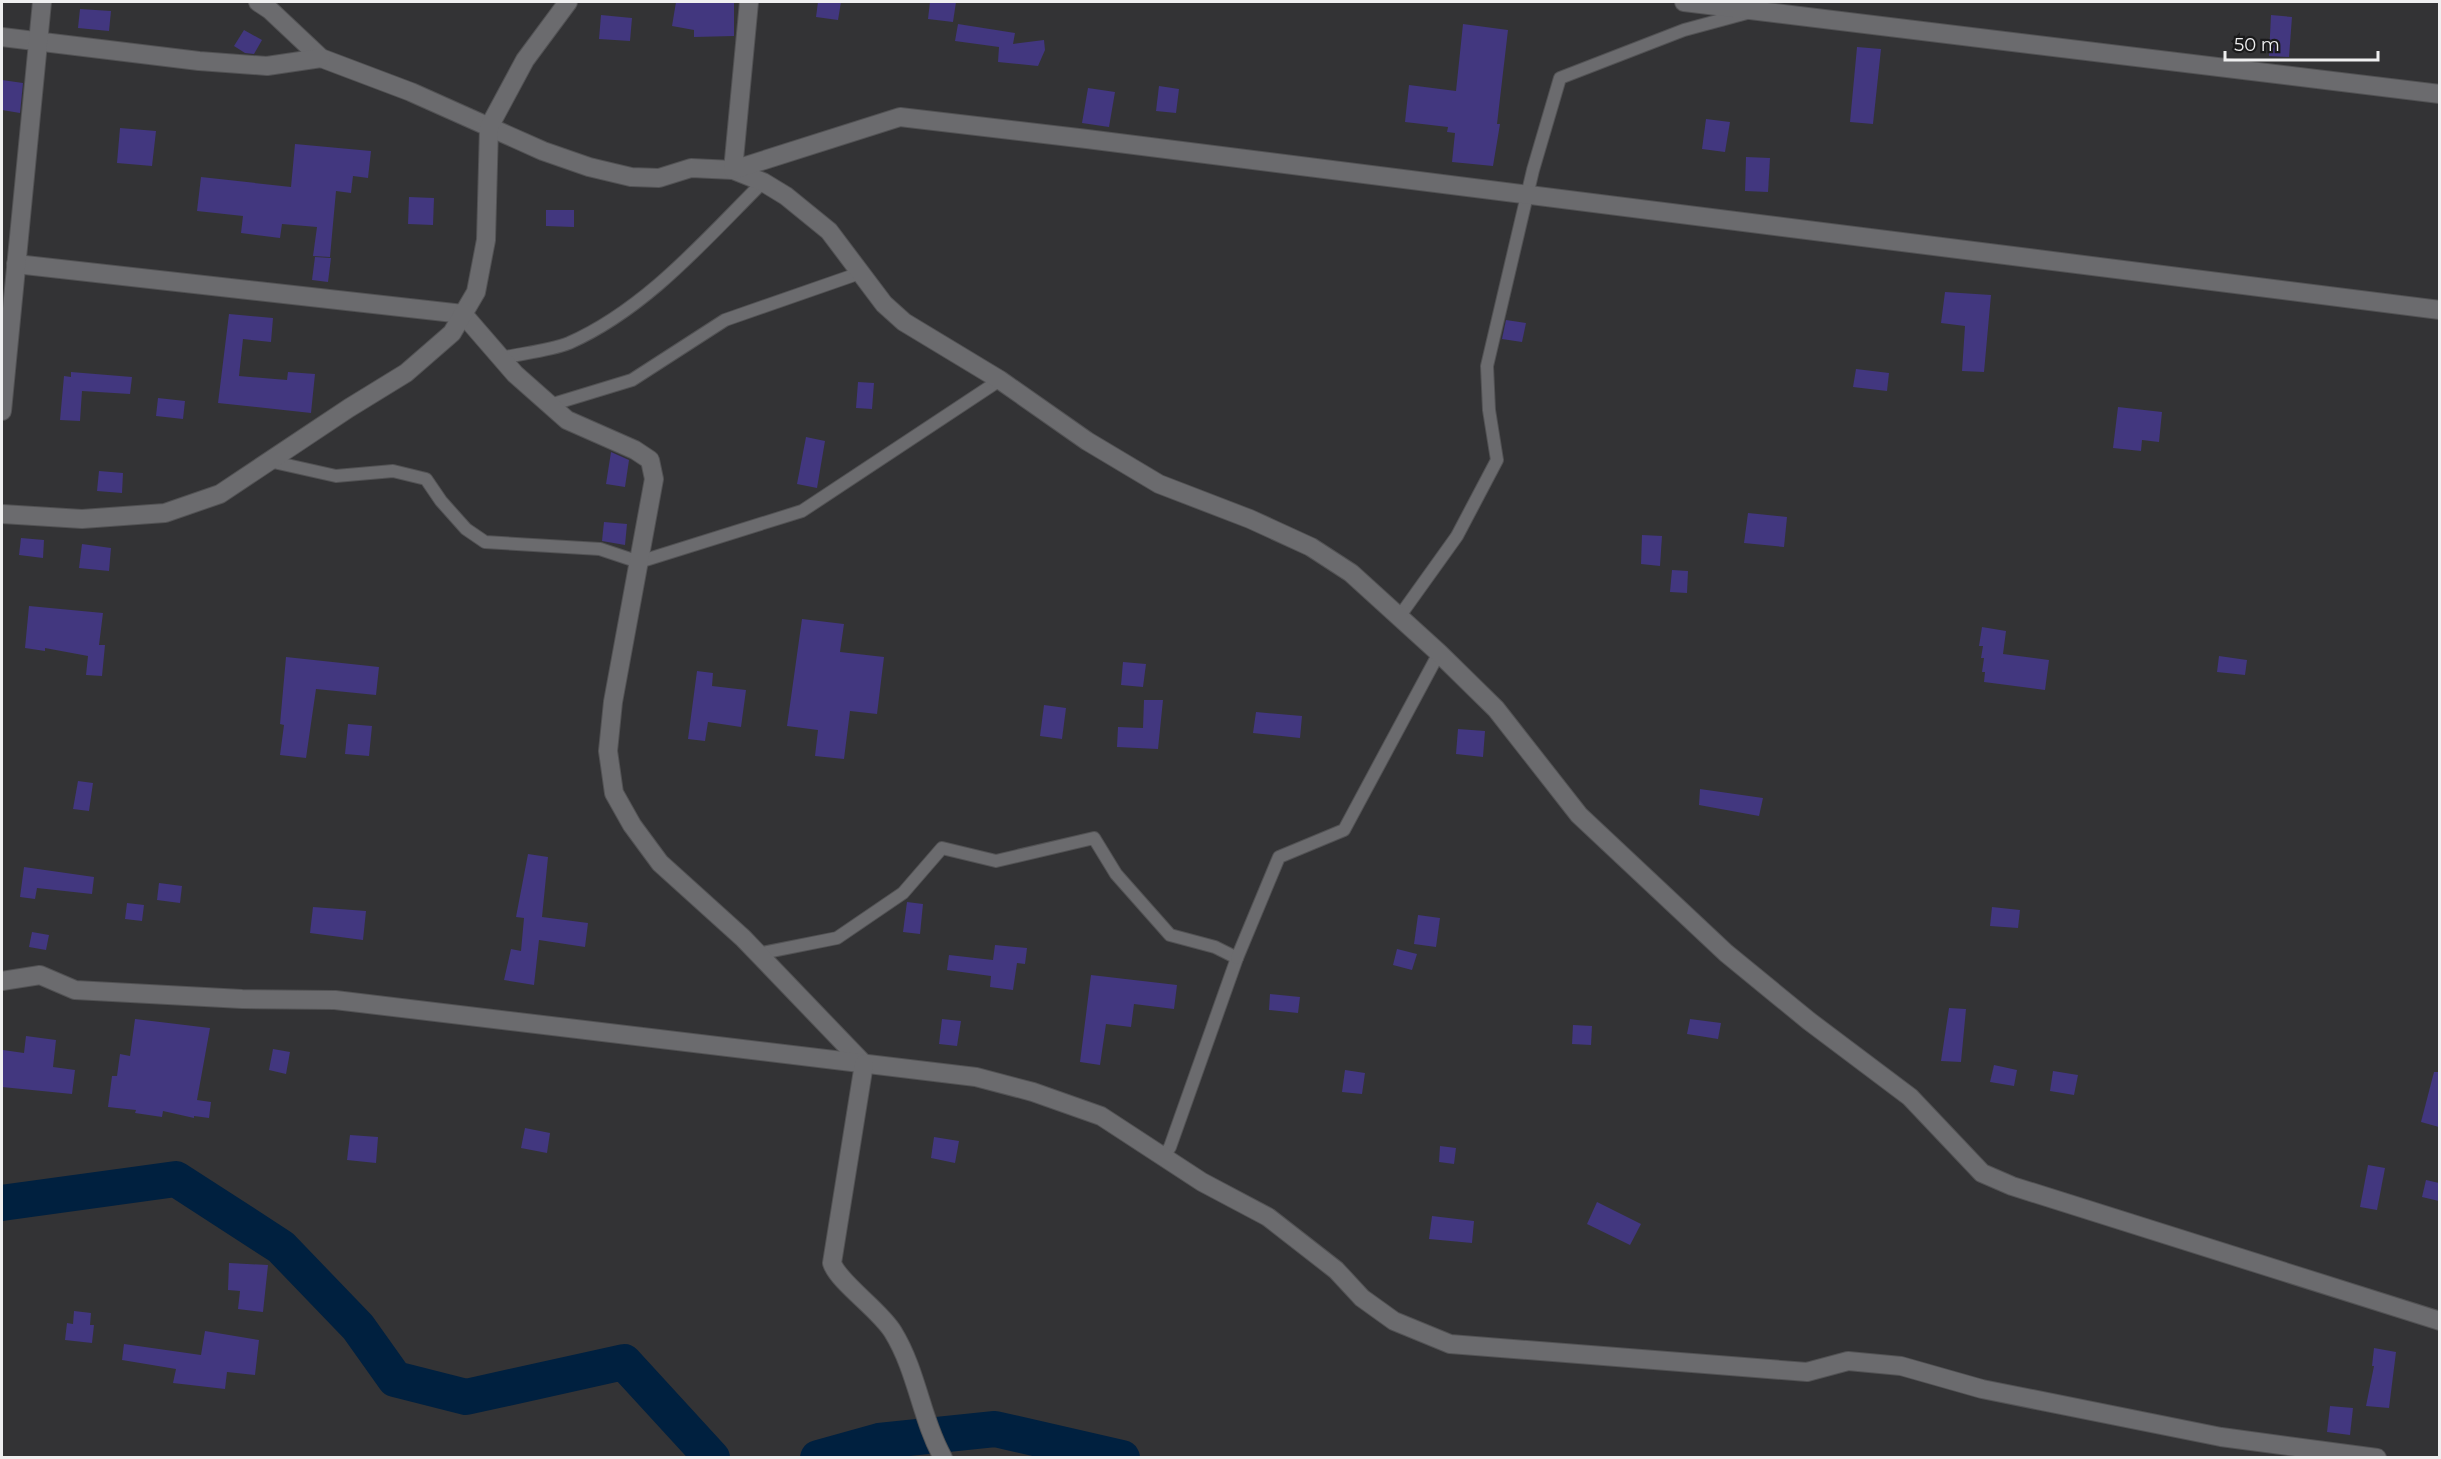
<svg xmlns="http://www.w3.org/2000/svg" width="2441" height="1459" font-family="Montserrat,sans-serif">
<style>
.lines{fill:none;stroke-linecap:round;stroke-linejoin:round}
.river{stroke:#00203f;stroke-width:36}
.building{fill:#42377f}
.lane-casing{stroke:#525254;stroke-width:14}
.street-casing{stroke:#525254;stroke-width:20}
.lane{stroke:#6b6b6e;stroke-width:12}
.street{stroke:#6b6b6e;stroke-width:18}
</style>
<rect width="100%" height="100%" fill="#333335"/>
<g class="lines">
<g class="river">
<path d="M 2,1203 L 176,1179 L 281,1247 L 358,1327 L 395,1379 L 466,1397 L 624,1362 L 712,1458"/>
<path d="M 818,1458 L 879,1441 L 995,1429 L 1122,1458"/>
</g>
</g>
<g class="building">
<path d="M 676,2 L 734,2 L 734,36 L 694,37 L 694,30 L 672,26 Z"/>
<path d="M 818,2 L 841,2 L 838,20 L 816,17 Z"/>
<path d="M 930,2 L 956,2 L 953,22 L 928,19 Z"/>
<path d="M 80,9 L 111,11 L 109,31 L 78,28 Z"/>
<path d="M 601,15 L 632,18 L 630,41 L 599,39 Z"/>
<path d="M 2271,15 L 2292,17 L 2289,57 L 2269,56 Z"/>
<path d="M 958,24 L 1015,33 L 1013,44 L 1044,40 L 1045,50 L 1038,66 L 998,62 L 999,47 L 955,41 Z"/>
<path d="M 1463,24 L 1508,30 L 1497,124 L 1500,124 L 1493,166 L 1452,162 L 1455,133 L 1447,132 L 1448,127 L 1405,122 L 1409,85 L 1456,91 Z"/>
<path d="M 244,30 L 262,40 L 254,54 L 245,53 L 234,46 Z"/>
<path d="M 1857,47 L 1881,49 L 1873,124 L 1850,122 Z"/>
<path d="M 2,80 L 23,83 L 20,113 L 2,110 Z"/>
<path d="M 1159,86 L 1179,89 L 1176,113 L 1156,111 Z"/>
<path d="M 1088,88 L 1115,92 L 1109,127 L 1082,123 Z"/>
<path d="M 1706,119 L 1730,122 L 1725,152 L 1702,149 Z"/>
<path d="M 120,128 L 156,131 L 152,166 L 117,163 Z"/>
<path d="M 295,144 L 371,151 L 368,178 L 353,176 L 351,193 L 336,191 L 330,257 L 313,256 L 317,227 L 282,224 L 280,238 L 241,233 L 243,216 L 197,211 L 201,177 L 291,187 Z"/>
<path d="M 1746,157 L 1770,158 L 1768,192 L 1745,191 Z"/>
<path d="M 409,197 L 434,198 L 433,225 L 408,224 Z"/>
<path d="M 546,210 L 574,210 L 574,227 L 546,226 Z"/>
<path d="M 315,257 L 331,258 L 328,282 L 312,280 Z"/>
<path d="M 1945,292 L 1991,295 L 1984,372 L 1962,371 L 1965,326 L 1941,323 Z"/>
<path d="M 229,314 L 273,318 L 271,342 L 243,339 L 239,376 L 287,380 L 288,372 L 315,374 L 311,413 L 218,403 Z"/>
<path d="M 1506,320 L 1526,323 L 1522,342 L 1502,339 Z"/>
<path d="M 1856,369 L 1889,373 L 1887,391 L 1853,387 Z"/>
<path d="M 71,372 L 132,377 L 130,394 L 82,391 L 80,421 L 60,420 L 64,376 L 71,377 Z"/>
<path d="M 858,382 L 874,383 L 872,409 L 856,408 Z"/>
<path d="M 158,398 L 185,401 L 183,419 L 156,416 Z"/>
<path d="M 2118,407 L 2162,412 L 2159,442 L 2142,440 L 2141,451 L 2113,448 Z"/>
<path d="M 806,437 L 825,441 L 817,488 L 797,484 Z"/>
<path d="M 611,452 L 629,460 L 625,487 L 606,484 Z"/>
<path d="M 99,471 L 123,473 L 122,493 L 97,491 Z"/>
<path d="M 1748,513 L 1787,517 L 1784,547 L 1744,543 Z"/>
<path d="M 604,522 L 627,524 L 625,545 L 602,541 Z"/>
<path d="M 1642,535 L 1662,536 L 1660,566 L 1641,564 Z"/>
<path d="M 21,538 L 44,540 L 43,558 L 19,555 Z"/>
<path d="M 82,544 L 111,548 L 109,571 L 79,568 Z"/>
<path d="M 1672,570 L 1688,571 L 1687,593 L 1670,592 Z"/>
<path d="M 29,606 L 103,613 L 99,645 L 105,645 L 102,676 L 86,675 L 88,656 L 45,648 L 45,651 L 25,648 Z"/>
<path d="M 802,619 L 844,624 L 840,652 L 884,657 L 877,714 L 850,711 L 844,759 L 815,756 L 818,730 L 787,726 Z"/>
<path d="M 1982,627 L 2006,631 L 2003,654 L 2049,660 L 2045,690 L 1984,682 L 1985,672 L 1982,672 L 1984,658 L 1981,658 L 1983,646 L 1979,646 Z"/>
<path d="M 2219,656 L 2247,660 L 2245,675 L 2217,672 Z"/>
<path d="M 286,657 L 379,667 L 376,695 L 316,689 L 306,758 L 280,755 L 284,725 L 280,724 Z"/>
<path d="M 1123,662 L 1146,664 L 1143,687 L 1121,685 Z"/>
<path d="M 697,671 L 713,673 L 712,686 L 746,690 L 741,727 L 708,722 L 705,741 L 688,739 Z"/>
<path d="M 1144,700 L 1163,700 L 1158,749 L 1117,747 L 1118,727 L 1143,728 Z"/>
<path d="M 1044,705 L 1066,708 L 1062,739 L 1040,736 Z"/>
<path d="M 1256,712 L 1302,716 L 1300,738 L 1253,733 Z"/>
<path d="M 348,724 L 372,726 L 369,756 L 345,754 Z"/>
<path d="M 1458,729 L 1485,731 L 1483,757 L 1456,754 Z"/>
<path d="M 78,781 L 93,783 L 89,811 L 73,809 Z"/>
<path d="M 1700,789 L 1763,798 L 1759,816 L 1699,805 Z"/>
<path d="M 528,854 L 548,857 L 542,917 L 588,923 L 585,947 L 539,940 L 534,985 L 504,980 L 511,949 L 521,951 L 524,918 L 516,917 Z"/>
<path d="M 24,867 L 94,877 L 92,894 L 37,888 L 35,899 L 20,897 Z"/>
<path d="M 159,883 L 182,886 L 180,903 L 157,900 Z"/>
<path d="M 907,902 L 923,904 L 920,934 L 903,932 Z"/>
<path d="M 127,903 L 144,905 L 142,921 L 125,919 Z"/>
<path d="M 313,907 L 366,911 L 363,940 L 310,933 Z"/>
<path d="M 1992,907 L 2020,910 L 2018,928 L 1990,926 Z"/>
<path d="M 1418,915 L 1440,918 L 1436,947 L 1414,944 Z"/>
<path d="M 32,932 L 49,935 L 46,950 L 29,947 Z"/>
<path d="M 995,945 L 1027,948 L 1025,964 L 1017,963 L 1013,990 L 990,987 L 991,976 L 947,970 L 949,955 L 993,960 Z"/>
<path d="M 1397,949 L 1417,954 L 1412,970 L 1393,965 Z"/>
<path d="M 1091,975 L 1177,985 L 1174,1009 L 1134,1004 L 1131,1027 L 1106,1024 L 1100,1065 L 1080,1062 Z"/>
<path d="M 1270,994 L 1300,997 L 1298,1013 L 1269,1010 Z"/>
<path d="M 1949,1008 L 1966,1009 L 1961,1062 L 1941,1061 Z"/>
<path d="M 135,1019 L 210,1028 L 197,1100 L 211,1102 L 209,1118 L 194,1116 L 194,1118 L 163,1111 L 162,1117 L 135,1113 L 136,1110 L 108,1107 L 112,1076 L 117,1076 L 120,1054 L 130,1056 Z"/>
<path d="M 942,1019 L 961,1021 L 957,1046 L 939,1044 Z"/>
<path d="M 1690,1019 L 1721,1023 L 1718,1039 L 1687,1034 Z"/>
<path d="M 1573,1025 L 1592,1026 L 1591,1045 L 1572,1044 Z"/>
<path d="M 26,1036 L 56,1040 L 53,1067 L 75,1070 L 72,1094 L 2,1087 L 3,1050 L 24,1053 Z"/>
<path d="M 273,1049 L 290,1052 L 286,1074 L 269,1070 Z"/>
<path d="M 1994,1065 L 2017,1070 L 2014,1086 L 1990,1082 Z"/>
<path d="M 1345,1070 L 1365,1073 L 1362,1094 L 1342,1092 Z"/>
<path d="M 2053,1071 L 2078,1075 L 2074,1095 L 2050,1091 Z"/>
<path d="M 2434,1072 L 2439,1072 L 2439,1127 L 2421,1122 Z"/>
<path d="M 525,1128 L 550,1133 L 547,1153 L 521,1148 Z"/>
<path d="M 350,1135 L 378,1137 L 376,1163 L 347,1160 Z"/>
<path d="M 934,1137 L 959,1141 L 955,1163 L 931,1158 Z"/>
<path d="M 1440,1146 L 1456,1148 L 1454,1164 L 1439,1162 Z"/>
<path d="M 2368,1165 L 2385,1168 L 2377,1210 L 2360,1207 Z"/>
<path d="M 2426,1180 L 2439,1183 L 2439,1201 L 2422,1197 Z"/>
<path d="M 1597,1202 L 1641,1224 L 1630,1245 L 1587,1224 Z"/>
<path d="M 1432,1216 L 1474,1221 L 1472,1243 L 1429,1239 Z"/>
<path d="M 229,1263 L 268,1265 L 263,1312 L 238,1309 L 240,1291 L 228,1290 Z"/>
<path d="M 74,1311 L 91,1313 L 90,1325 L 94,1325 L 92,1343 L 65,1340 L 67,1323 L 73,1324 Z"/>
<path d="M 205,1331 L 259,1340 L 255,1375 L 227,1372 L 225,1389 L 173,1383 L 176,1369 L 122,1360 L 124,1344 L 201,1355 Z"/>
<path d="M 2374,1348 L 2396,1352 L 2389,1408 L 2366,1406 L 2374,1366 L 2372,1366 Z"/>
<path d="M 2330,1406 L 2353,1408 L 2350,1435 L 2327,1432 Z"/>
</g>
<g class="lines">
<g class="lane-casing">
<g id="lane">
<path d="M 501,358 C 523,353 549,351 569,343 C 646,309 705,240 763,182"/>
<path d="M 550,405 L 632,380 L 725,320 L 860,273"/>
<path d="M 269,461 L 336,476 L 393,471 L 426,479 L 441,501 L 466,529 L 485,542 L 600,549 L 639,562 L 802,511 L 1000,380"/>
<path d="M 1399,617 L 1457,536 L 1497,460 L 1489,410 L 1487,366 L 1533,170 L 1560,78 L 1684,30 L 1747,13"/>
<path d="M 757,954 L 837,938 L 903,893 L 942,848 L 996,861 L 1094,838 L 1116,874 L 1170,935 L 1215,947 L 1237,958 L 1170,1147 L 1163,1157"/>
<path d="M 1237,958 L 1279,857 L 1344,830 L 1439,653"/>
</g>
</g>
<g class="street-casing">
<g id="street">
<path d="M 258,2 L 270,10 L 321,58 L 411,92 L 543,151 L 589,167 L 631,177 L 659,178 L 691,168 L 733,170 L 763,182 L 786,196 L 829,231 L 884,304 L 904,322 L 1000,380 L 1087,441 L 1159,484 L 1250,519 L 1311,547 L 1351,573 L 1439,653 L 1496,709 L 1579,815 L 1726,953 L 1809,1021 L 1910,1097 L 1982,1173 L 2012,1186 L 2440,1321"/>
<path d="M 749,2 L 733,170 L 900,117 L 1087,139 L 2440,310"/>
<path d="M 1684,2 L 2440,94"/>
<path d="M 2,37 L 199,61 L 267,66 L 321,58"/>
<path d="M 16,264 L 463,314 L 515,374 L 567,420 L 635,450 L 650,460 L 654,479 L 613,702 L 608,751 L 614,793 L 632,825 L 660,863 L 743,938 L 864,1064"/>
<path d="M 2,411 L 42,2"/>
<path d="M 2,514 L 82,519 L 165,513 L 220,494 L 349,408 L 406,373 L 452,333 L 476,292 L 486,240 L 489,127 L 525,60 L 568,2"/>
<path d="M 2,981 L 40,975 L 75,990 L 242,999 L 335,1000 L 976,1077 L 1033,1092 L 1101,1116 L 1202,1182 L 1268,1217 L 1336,1270 L 1362,1298 L 1394,1321 L 1450,1344 L 1807,1372 L 1848,1361 L 1901,1366 L 1982,1389 L 2221,1437 L 2377,1458"/>
<path d="M 864,1064 L 832,1263 C 838,1282 880,1310 893,1332 C 917,1371 921,1418 943,1458"/>
</g>
</g>
<use href="#lane" class="lane"/>
<use href="#street" class="street"/>
</g>
<rect width="2441" height="1459" fill="none" stroke="#efeff0" stroke-width="6"/>
<path d="M2225 51v9h153v-9" fill="none" stroke="#efeff0" stroke-width="3"/>
<text x="2234" y="51" font-size="18" fill="#efeff0" stroke="#1b1b1c" stroke-width="4.5" paint-order="stroke">50 m</text>
</svg>
